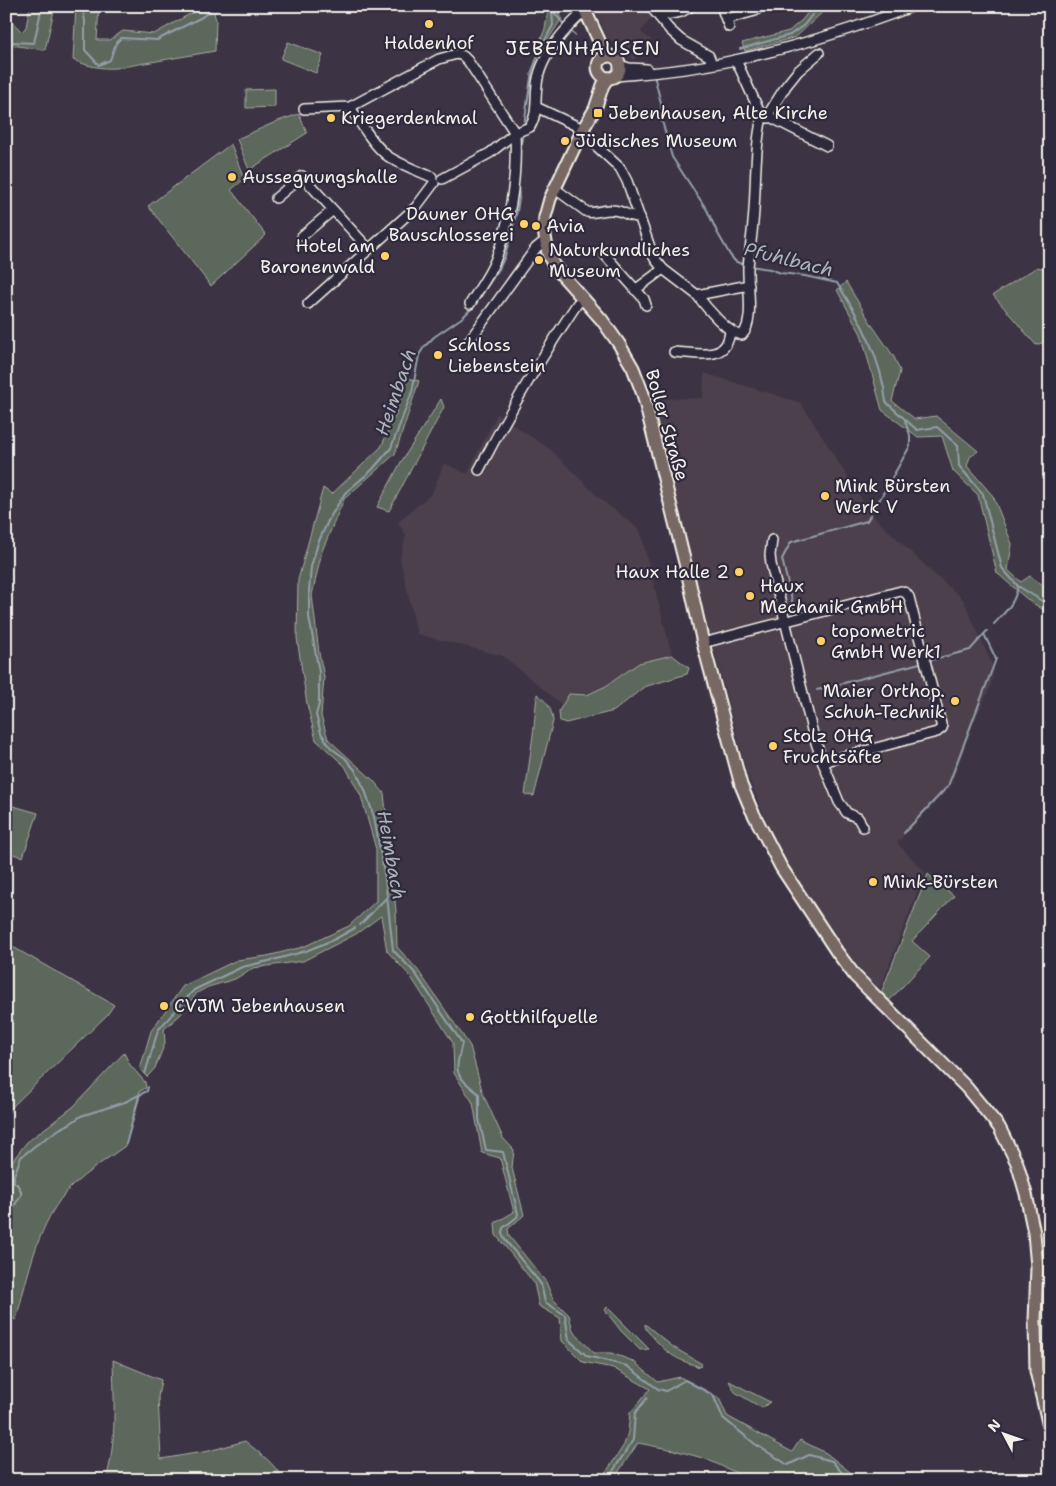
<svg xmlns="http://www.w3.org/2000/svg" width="1056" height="1486" font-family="'Shantell Sans',sans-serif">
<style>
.built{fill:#4c3f4c}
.green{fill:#5c675c;stroke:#a8aca2}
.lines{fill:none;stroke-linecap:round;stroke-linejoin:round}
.stream{stroke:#949faa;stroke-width:2}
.minor-casing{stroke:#f4f1e8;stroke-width:12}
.major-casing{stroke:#f4f1e8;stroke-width:15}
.minor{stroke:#2f2a3d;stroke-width:9}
.major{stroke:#776864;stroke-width:11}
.poi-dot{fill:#ffd166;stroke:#2f2a3d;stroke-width:2}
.labels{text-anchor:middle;stroke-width:4.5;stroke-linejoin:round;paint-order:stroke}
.poi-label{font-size:18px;fill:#f4f1e8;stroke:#2f2a3d;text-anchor:start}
.street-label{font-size:18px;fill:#f4f1e8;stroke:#2f2a3d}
.water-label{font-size:19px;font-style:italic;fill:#acb3b9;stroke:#2f2a3d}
.quarter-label{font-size:20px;letter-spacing:1px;fill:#f4f1e8;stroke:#2f2a3d}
</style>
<rect width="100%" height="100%" fill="#3c3444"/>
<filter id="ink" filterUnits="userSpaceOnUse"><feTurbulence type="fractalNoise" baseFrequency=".02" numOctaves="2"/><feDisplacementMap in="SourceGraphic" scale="10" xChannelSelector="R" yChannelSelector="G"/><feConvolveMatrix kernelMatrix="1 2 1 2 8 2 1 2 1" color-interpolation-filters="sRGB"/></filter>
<g filter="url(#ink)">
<g class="built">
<path d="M 593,6 L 644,6 L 653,16 L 641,32 L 651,40 L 634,60 L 606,36 L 600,21 Z"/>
<path d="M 704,373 L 801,403 L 871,514 L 932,572 L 963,599 L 994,669 L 990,688 L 976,717 L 950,787 L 897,843 L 925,872 L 879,991 L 843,949 L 779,852 L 747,774 L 696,582 L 654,407 L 661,399 L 703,398 Z"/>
<path d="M 497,414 L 551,450 L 597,496 L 640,530 L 672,655 L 639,664 L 606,686 L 587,695 L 570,694 L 562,705 L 503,656 L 417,634 L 400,558 L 406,536 L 398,522 L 432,493 L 444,463 L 467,474 Z"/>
</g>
<g class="green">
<path d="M 30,6 L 55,6 L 45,50 L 11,45 L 6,41 L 6,15 L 22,32 L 26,27 Z"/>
<path d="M 76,6 L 99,6 L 97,40 L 110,40 L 123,31 L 154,34 L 197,10 L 200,6 L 221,6 L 214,13 L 216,20 L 215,51 L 116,68 C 100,69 88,66 73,60 Z"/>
<path d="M 544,6 L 553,6 L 562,18 L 542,49 L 538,46 L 545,29 L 548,10 Z"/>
<path d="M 813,6 L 829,6 L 796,37 L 745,51 L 742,43 L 789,31 L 802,20 Z"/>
<path d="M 288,42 L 323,55 L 316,73 L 281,59 Z"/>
<path d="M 275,89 L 275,107 L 246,108 L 246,90 Z"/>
<path d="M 299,114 L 307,133 L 249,170 L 237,139 L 278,121 Z"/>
<path d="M 231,144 L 244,179 L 231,190 L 266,235 L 211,286 L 148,206 Z"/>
<path d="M 1037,267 L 1050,270 L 1050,340 L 1036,345 L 993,295 Z"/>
<path d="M 846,282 L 872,325 L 894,357 L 900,371 L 892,401 L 915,419 L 936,416 L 978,451 L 970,457 L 967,466 L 993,496 L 1012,544 L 1008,570 L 1021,582 L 1030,576 L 1050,590 L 1050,614 L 1028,600 L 997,573 L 978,495 L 953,471 L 942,436 L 918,437 L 882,410 L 861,334 L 837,290 Z"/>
<path d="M 404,377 L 419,381 L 395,454 L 344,499 L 322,551 L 312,595 L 319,653 L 324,677 L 321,716 L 328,739 L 373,780 L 384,793 L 396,911 L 397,947 L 417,969 L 470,1046 L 483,1094 L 503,1138 L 514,1150 L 512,1168 L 524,1215 L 508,1229 L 509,1236 L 546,1282 L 553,1299 L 569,1315 L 573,1331 L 594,1353 L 611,1353 L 633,1361 L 658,1382 L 680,1377 L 719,1398 L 727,1416 L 792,1452 L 800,1440 L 826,1453 L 860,1480 L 805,1480 L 788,1474 L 786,1480 L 752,1480 L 706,1459 L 674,1450 L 638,1443 L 613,1480 L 601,1480 L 624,1445 L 628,1432 L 630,1413 L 650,1389 L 613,1368 L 583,1362 L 562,1341 L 560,1318 L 539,1306 L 534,1283 L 496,1235 L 495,1223 L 514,1212 L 500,1158 L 482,1153 L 473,1103 L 454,1073 L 453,1043 L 411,977 L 387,951 L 381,916 L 356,934 L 303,961 L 253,968 L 235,979 L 208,987 L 197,993 L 180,1015 L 164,1029 L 165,1043 L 155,1068 L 147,1077 L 140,1069 L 151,1031 L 183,986 L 237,960 L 267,956 L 303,947 L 349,926 L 376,901 L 376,849 L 361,796 L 345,766 L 316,740 L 307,704 L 297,638 L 298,580 L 323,488 L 332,494 L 381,447 L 396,414 Z"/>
<path d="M 441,399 L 444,407 L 389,511 L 377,507 L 401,462 Z"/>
<path d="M 672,655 L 689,668 L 687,674 L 644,687 L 614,711 L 566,723 L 560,721 L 559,711 L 569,694 L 587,695 L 606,686 L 639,663 Z"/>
<path d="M 537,694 C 546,701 552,708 553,721 L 534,796 L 525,795 L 534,727 Z"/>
<path d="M 6,804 L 38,813 L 23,857 L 6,852 Z"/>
<path d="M 928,874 L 954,896 L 912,941 L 930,957 L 889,1001 L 881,993 Z"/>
<path d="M 6,943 L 114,1005 L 107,1015 L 14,1105 L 6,1116 Z"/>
<path d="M 124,1053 L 130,1065 L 145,1082 L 146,1088 L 140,1091 L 125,1146 C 107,1159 88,1171 72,1186 C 38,1219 28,1276 16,1320 L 6,1315 L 6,1170 L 16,1156 L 27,1142 L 73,1107 Z"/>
<path d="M 607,1307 L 649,1349 L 640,1350 L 621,1331 L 605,1310 Z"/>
<path d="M 645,1324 L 673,1347 L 702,1364 L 700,1367 C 678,1360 668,1355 653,1337 C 649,1333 645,1330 645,1324 Z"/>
<path d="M 113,1360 L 161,1380 L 158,1397 L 161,1459 L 209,1451 L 245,1441 C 259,1453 275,1463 283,1480 L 106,1480 C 117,1440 114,1400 113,1360 Z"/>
<path d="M 729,1381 L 770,1402 L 762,1408 L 735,1392 Z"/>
</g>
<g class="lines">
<g class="stream">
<path d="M 82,6 L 85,21 L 85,50 L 99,65 L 110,60 L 116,43 L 121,38 L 157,40 L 202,17 L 216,6"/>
<path d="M 549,6 L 566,27"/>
<path d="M 569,30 L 575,35"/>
<path d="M 6,34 L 12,42 L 34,43 L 42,6"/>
<path d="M 740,49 L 790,35 L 804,25 L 819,6"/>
<path d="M 654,75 L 661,103 L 661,117 L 672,157 L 707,210 L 717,232 L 730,255 L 735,261 L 745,266"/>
<path d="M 524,125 L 532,71 L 541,48 L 553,25 L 552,10"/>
<path d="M 519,157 L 523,132"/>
<path d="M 750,266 L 770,269 L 781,273 L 805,276 L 837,283 C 861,320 881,358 886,402 L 917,430 L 937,427 L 958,446 L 959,466 L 983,494 L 1002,568 L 1018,586 L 1050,606"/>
<path d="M 475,304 L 499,269 L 505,256 L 517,211 L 519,198 L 518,185"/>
<path d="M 472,308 L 463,317 L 434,337 L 424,347 L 419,355 L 412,392 L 391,448 L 372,470 L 345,493 L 329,519 L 318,543 L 311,567 L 309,591 L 309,617 L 319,672 L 319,704 L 316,715 L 321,733 L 331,748 L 345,758 L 355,770 L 365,790 L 374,817 L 385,878 L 393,950 L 415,973 L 462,1043 C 455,1074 453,1073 479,1094 L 479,1119 L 486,1150 L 503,1152 L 518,1214 L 517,1217 L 503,1228 L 502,1233 L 505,1240 L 541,1284 L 545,1302 L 565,1315 L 569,1340 L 587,1356 L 627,1366 L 658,1389 L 666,1391 L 685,1380 L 713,1395 L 723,1418 L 755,1444 L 788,1465 L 809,1455 L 832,1461 L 848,1480"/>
<path d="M 876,506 L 910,446 L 910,435 L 905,421"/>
<path d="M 795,613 L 782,559 L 791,542 L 867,521 L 871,514"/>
<path d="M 994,624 C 1006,611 1014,605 1018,586"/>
<path d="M 931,660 L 970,650 L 987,631"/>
<path d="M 817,690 L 920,663"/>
<path d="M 904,833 L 948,786 L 996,659 L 984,634"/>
<path d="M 360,925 L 388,896"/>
<path d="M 145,1074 L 158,1030 L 194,990 L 242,967 L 273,960 L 306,951 L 335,939 L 355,928"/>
<path d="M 126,1144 L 140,1094"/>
<path d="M 6,1238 L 13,1208 L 21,1195 L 21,1191 L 17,1184 L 14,1183 L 14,1175 L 21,1157 L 36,1145 L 61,1128 L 71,1123 L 81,1116 L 125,1102 L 147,1091 L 148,1087"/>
<path d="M 608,1480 L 615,1468 L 633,1440 L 635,1413 L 647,1398"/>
</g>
<g class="minor-casing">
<g id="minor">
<path d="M 650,6 L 669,29 L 681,40 L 709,56 L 712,64"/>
<path d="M 721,6 L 729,27"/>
<path d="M 659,16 L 681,12 L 692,6"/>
<path d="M 726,19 L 755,11 L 760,6"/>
<path d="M 736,60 L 762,117"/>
<path d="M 619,65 L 629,68 L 647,69"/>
<path d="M 615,76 C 655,73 696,69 735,60 C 796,47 856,28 914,6"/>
<path d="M 350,107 C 359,121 375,148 389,157 C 402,165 418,171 432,177"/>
<path d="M 536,107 L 583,129 L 592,142 L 620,168 L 627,181 L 652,253 L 655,259 L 663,269 L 697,295 L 749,285"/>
<path d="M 304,109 L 350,107 L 439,59 L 457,54 L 463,56 L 468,61 L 515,133"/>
<path d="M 764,117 L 772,118 L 827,146"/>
<path d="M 768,118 L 769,113 L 786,86 L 798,71 L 819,53"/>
<path d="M 442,179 L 490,153 L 515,133 L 530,127 C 538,114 535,99 537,85 C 539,58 565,28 585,11"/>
<path d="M 554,188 L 587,212 C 596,214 604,209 612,210 C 623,210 629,218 640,217"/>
<path d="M 276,198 L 302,176 L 369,249"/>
<path d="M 302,236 L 333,210"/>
<path d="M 605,255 L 644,299 L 646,305"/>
<path d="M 635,290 L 663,269"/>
<path d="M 697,295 C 705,306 729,335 742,335 C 755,322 747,285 748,267 C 750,248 753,229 754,210 C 756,178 755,149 762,117"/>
<path d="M 308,304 L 416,207 L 434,183"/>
<path d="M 470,304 C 478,290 489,276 495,261 C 511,220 517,176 515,133"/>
<path d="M 466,345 L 536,248 L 546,240"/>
<path d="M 674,352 C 698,353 728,363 730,330"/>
<path d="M 479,470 C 509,412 540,359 577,304 L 583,298"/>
<path d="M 772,540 L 770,555 L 771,564 L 813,734 L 823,763 L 839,802 L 847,813 L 858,818 L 863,827"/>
<path d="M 703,643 L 901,591 L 906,593 L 909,597 L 942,728 L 937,732 L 830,760 L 823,763"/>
</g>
</g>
<g class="major-casing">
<g id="major">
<path d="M 583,6 L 602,47 L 605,57"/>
<circle cx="609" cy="67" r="11"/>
<path d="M 608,78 L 603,85 L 595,109 L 583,129 L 550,199 L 545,217 L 544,230 L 548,254 L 554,266 L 602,320 L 619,344 L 633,368 L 643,394 L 687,571 L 703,643 L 741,785 L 751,809 L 781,867 L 837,952 L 855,976 L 966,1087 L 999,1127 L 1017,1163 L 1026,1194 L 1034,1233 L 1037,1267 L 1035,1321 L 1036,1371 L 1050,1431"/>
</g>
</g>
<use href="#minor" class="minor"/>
<use href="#major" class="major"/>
</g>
</g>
<g class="poi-dot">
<circle cx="429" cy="24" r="5"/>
<rect x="593" y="108" width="10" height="10" rx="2.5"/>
<circle cx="331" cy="118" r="5"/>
<circle cx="565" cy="141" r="5"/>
<circle cx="232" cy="177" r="5"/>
<circle cx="524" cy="224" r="5"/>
<circle cx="536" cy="226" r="5"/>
<circle cx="385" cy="256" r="5"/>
<circle cx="539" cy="260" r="5"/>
<circle cx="438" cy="355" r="5"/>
<circle cx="825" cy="496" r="5"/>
<circle cx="739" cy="572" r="5"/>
<circle cx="750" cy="596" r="5"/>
<circle cx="821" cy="641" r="5"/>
<circle cx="955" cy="701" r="5"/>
<circle cx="773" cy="746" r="5"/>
<circle cx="873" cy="882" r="5"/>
<circle cx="164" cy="1006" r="5"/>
<circle cx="470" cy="1017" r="5"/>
</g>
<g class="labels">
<g class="poi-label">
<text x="429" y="49" text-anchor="middle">Haldenhof</text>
<text x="608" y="119">Jebenhausen, Alte Kirche</text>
<text x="341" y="124">Kriegerdenkmal</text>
<text x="575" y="147">Jüdisches Museum</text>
<text x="242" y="183">Aussegnungshalle</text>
<text x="514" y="220" text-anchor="end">Dauner OHG<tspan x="514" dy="21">Bauschlosserei</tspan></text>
<text x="546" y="232">Avia</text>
<text x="375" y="252" text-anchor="end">Hotel am<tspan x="375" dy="21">Baronenwald</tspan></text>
<text x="549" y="256">Naturkundliches<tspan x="549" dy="21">Museum</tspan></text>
<text x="448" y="351">Schloss<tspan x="448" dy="21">Liebenstein</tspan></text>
<text x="835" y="492">Mink Bürsten<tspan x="835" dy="21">Werk V</tspan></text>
<text x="729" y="578" text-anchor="end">Haux Halle 2</text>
<text x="760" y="592">Haux<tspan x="760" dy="21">Mechanik GmbH</tspan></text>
<text x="831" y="637">topometric<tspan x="831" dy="21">GmbH Werk1</tspan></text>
<text x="945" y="697" text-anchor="end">Maier Orthop.<tspan x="945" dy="21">Schuh-Technik</tspan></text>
<text x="783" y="742">Stolz OHG<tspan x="783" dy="21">Fruchtsäfte</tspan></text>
<text x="883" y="888">Mink-Bürsten</text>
<text x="174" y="1012">CVJM Jebenhausen</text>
<text x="480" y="1023">Gotthilfquelle</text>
</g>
<g class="street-label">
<text transform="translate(667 425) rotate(74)" y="6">Boller Straße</text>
</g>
<g class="water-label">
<text transform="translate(789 259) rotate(14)" y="7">Pfuhlbach</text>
<text transform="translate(395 392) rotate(-71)" y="7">Heimbach</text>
<text transform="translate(392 855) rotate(80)" y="7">Heimbach</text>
</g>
<g class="quarter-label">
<text x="583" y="55">JEBENHAUSEN</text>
</g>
</g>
<rect width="1056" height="1486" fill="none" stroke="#2f2a3d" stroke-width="25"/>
<rect x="12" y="12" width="1031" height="1461" fill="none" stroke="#f4f1e8" stroke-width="2" filter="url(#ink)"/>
<g transform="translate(1004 1434) rotate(311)" stroke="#2f2a3d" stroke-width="4" paint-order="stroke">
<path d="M0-4L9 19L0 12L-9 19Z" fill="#f4f1e8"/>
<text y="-8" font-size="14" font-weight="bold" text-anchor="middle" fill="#f4f1e8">N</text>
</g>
</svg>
